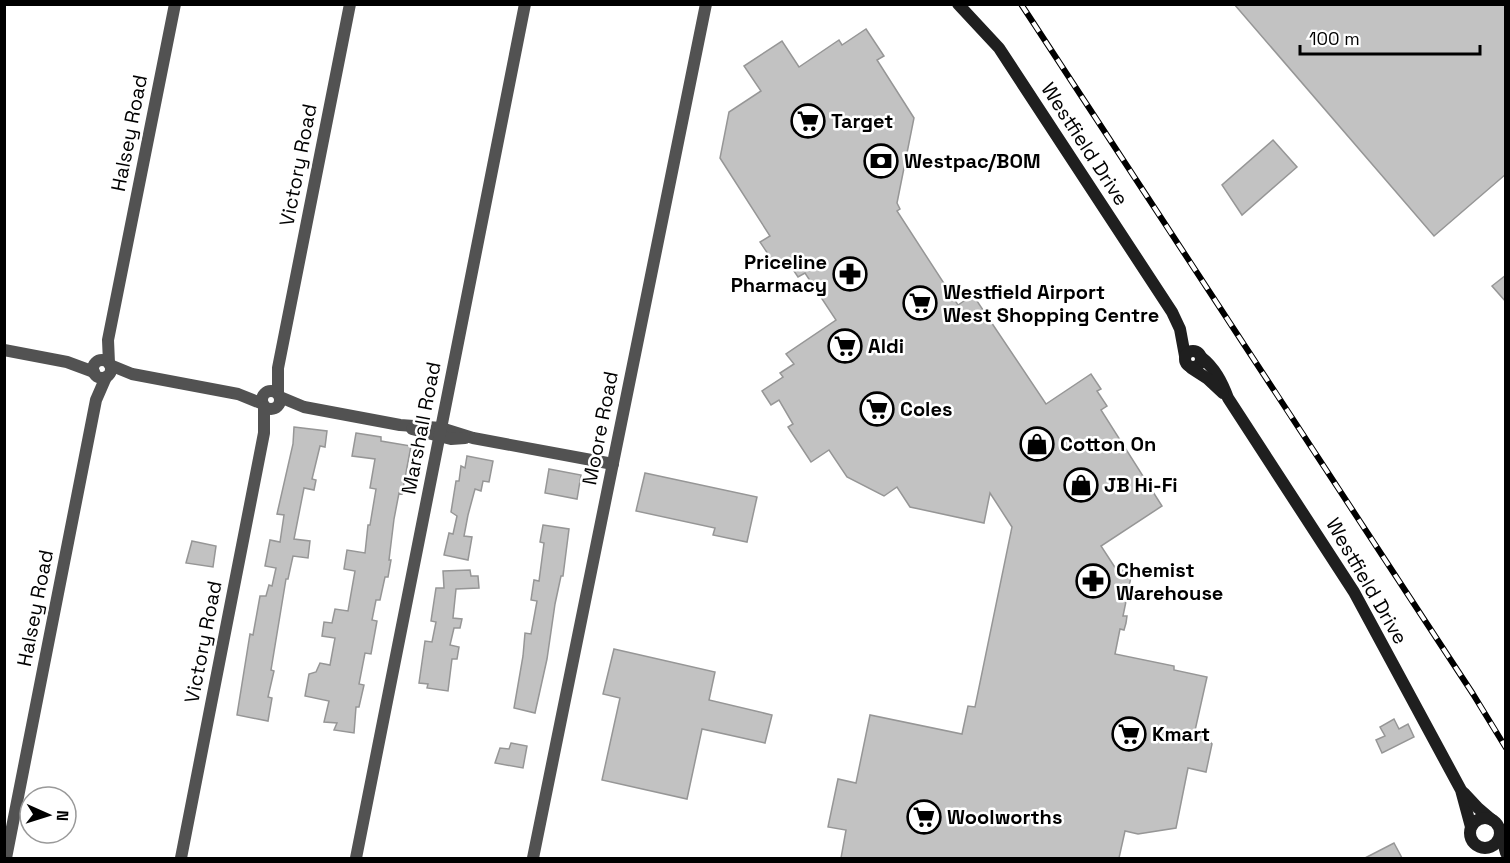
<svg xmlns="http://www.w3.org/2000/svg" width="1510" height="863" font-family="'Space Grotesk',sans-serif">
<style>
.building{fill:#c2c2c2;stroke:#969696;stroke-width:1.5}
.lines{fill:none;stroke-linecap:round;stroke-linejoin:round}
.street{stroke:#525252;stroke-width:12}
.secondary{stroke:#1f1f1f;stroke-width:12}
.rail-casing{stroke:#000;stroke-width:6}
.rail{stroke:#fff;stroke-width:4;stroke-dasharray:11;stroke-linecap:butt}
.labels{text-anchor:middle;stroke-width:5;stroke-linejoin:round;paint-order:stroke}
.poi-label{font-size:20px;font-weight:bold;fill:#000;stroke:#fff;text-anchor:start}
.street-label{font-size:20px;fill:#000;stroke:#fff}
</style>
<rect width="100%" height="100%" fill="#fff"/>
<g class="building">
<path d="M 1234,4 L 1506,4 L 1506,174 L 1434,236 Z"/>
<path d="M 866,29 L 884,56 L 877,60 L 914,118 L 897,203 L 900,209 L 897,211 L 958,305 L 973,295 L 1046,404 L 1091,374 L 1101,389 L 1097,391 L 1107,406 L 1101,410 L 1162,506 L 1101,546 L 1116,569 L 1132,572 L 1123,616 L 1127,616 L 1126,623 L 1124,630 L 1120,629 L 1115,654 L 1174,666 L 1174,670 L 1207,677 L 1194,735 L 1207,738 L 1212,744 L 1206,772 L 1188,768 L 1176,828 L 1138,834 L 1125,831 L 1119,858 L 841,858 L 846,830 L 828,827 L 838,779 L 856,783 L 870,715 L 962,734 L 968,706 L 975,707 L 1012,527 L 990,493 L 984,523 L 910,507 L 897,487 L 884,496 L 847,477 L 829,450 L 811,462 L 788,427 L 793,424 L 779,400 L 771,405 L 762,391 L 783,377 L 780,373 L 794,364 L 786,354 L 836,320 L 805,273 L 798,277 L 786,259 L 776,266 L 760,242 L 770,236 L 720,158 L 729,112 L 761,91 L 744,66 L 782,41 L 799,67 L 839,40 L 842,45 Z"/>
<path d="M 1273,140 L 1297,167 L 1242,215 L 1222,185 Z"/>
<path d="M 1506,275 L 1506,302 L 1492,286 Z"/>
<path d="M 294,427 L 327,431 L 325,447 L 320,446 L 312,479 L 316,480 L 314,490 L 304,488 L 294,539 L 310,541 L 308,558 L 293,556 L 288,579 L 286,579 L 271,670 L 274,671 L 268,697 L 272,698 L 268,721 L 237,715 L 250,634 L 253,635 L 260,596 L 266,596 L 269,585 L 272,586 L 276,568 L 265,566 L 270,540 L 280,542 L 284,515 L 277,514 L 293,444 Z"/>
<path d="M 356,433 L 381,437 L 381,441 L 411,446 L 402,494 L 399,493 L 394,519 L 389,560 L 391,560 L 388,577 L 385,577 L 380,600 L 376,600 L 372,620 L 377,621 L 371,654 L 365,653 L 359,684 L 364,685 L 359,707 L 356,707 L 354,733 L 334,730 L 337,723 L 324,722 L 329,701 L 305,696 L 309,674 L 316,672 L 320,663 L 330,665 L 335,638 L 322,636 L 324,622 L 332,623 L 335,609 L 348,611 L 355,571 L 344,569 L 347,550 L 365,553 L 368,525 L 370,525 L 376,489 L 370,488 L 375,459 L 352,456 Z"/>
<path d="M 467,456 L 493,461 L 489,482 L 483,481 L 481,491 L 475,489 L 468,515 L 464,536 L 472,537 L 468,560 L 444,555 L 449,533 L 453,534 L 457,516 L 451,512 L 456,481 L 459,481 L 461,466 L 465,468 Z"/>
<path d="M 549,469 L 581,475 L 577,499 L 545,493 Z"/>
<path d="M 645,473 L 757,497 L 747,542 L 713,535 L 715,528 L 636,511 Z"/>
<path d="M 543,525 L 569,529 L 563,576 L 561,576 L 555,604 L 547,659 L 535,713 L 514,708 L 523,656 L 525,633 L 531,634 L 537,601 L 531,600 L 534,580 L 539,581 L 544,543 L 540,542 Z"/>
<path d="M 192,541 L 216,546 L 213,567 L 186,563 Z"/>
<path d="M 470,570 L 471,576 L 478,576 L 479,588 L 456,589 L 453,618 L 462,619 L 460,628 L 454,628 L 450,645 L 459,647 L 457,659 L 452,659 L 448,691 L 427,688 L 428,684 L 419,683 L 425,641 L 432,642 L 436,622 L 431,621 L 436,588 L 444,588 L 443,571 Z"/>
<path d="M 614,649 L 715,672 L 709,700 L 772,715 L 765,743 L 702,729 L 687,799 L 602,780 L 620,698 L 603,694 Z"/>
<path d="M 1394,719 L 1399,729 L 1408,724 L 1414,737 L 1382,753 L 1376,740 L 1385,736 L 1380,727 Z"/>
<path d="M 511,743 L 527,746 L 523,768 L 495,763 L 500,748 L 509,749 Z"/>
<path d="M 1394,843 L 1402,858 L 1365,858 Z"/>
</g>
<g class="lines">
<g class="street">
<path d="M 4,350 L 67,362 L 94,372"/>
<circle cx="102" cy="369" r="9"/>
<path d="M 109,363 L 108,340 L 175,4"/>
<path d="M 110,365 L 132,374 L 238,394 L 263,404"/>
<circle cx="271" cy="400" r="9"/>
<path d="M 278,394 L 278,368 L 350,4"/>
<path d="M 280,397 L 304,407 L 400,425 L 441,428 L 473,438 L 613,464"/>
<path d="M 412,429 L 451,439 L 465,438"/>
<path d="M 6,858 L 96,400 L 106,377"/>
<path d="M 181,858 L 264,433 L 264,407"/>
<path d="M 356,858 L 525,4"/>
<path d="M 533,858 L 706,4"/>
</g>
<g class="secondary">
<path d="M 958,4 L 999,48 L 1172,312 L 1180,329 L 1185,356"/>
<circle cx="1193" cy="359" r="8"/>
<path d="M 1201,357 C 1215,368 1222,382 1228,398 L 1354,592 L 1461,790 L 1471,827"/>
<path d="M 1191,368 L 1208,379 L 1223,393"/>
<path d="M 1464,793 L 1478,808 L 1492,820"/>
<circle cx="1485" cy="833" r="15"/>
<path d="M 1500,831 L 1506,853"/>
</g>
<g class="rail-casing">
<path id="rail" d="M 1021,4 L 1473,694 L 1506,748"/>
</g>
<use href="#rail" class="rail"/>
</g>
<defs>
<g id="supermarket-ring" transform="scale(1.725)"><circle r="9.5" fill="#fff" stroke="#000" stroke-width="1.5"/><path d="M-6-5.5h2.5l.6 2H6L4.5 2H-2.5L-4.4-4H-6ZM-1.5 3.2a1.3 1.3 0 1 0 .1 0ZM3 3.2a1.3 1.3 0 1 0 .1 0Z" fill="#000"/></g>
<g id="bank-ring" transform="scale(1.725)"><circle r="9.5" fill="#fff" stroke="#000" stroke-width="1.5"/><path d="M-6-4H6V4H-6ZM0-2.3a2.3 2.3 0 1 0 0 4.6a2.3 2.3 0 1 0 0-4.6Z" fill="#000"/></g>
<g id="pharmacy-ring" transform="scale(1.725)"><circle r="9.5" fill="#fff" stroke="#000" stroke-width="1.5"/><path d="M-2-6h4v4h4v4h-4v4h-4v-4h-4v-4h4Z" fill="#000"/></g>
<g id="shop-ring" transform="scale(1.725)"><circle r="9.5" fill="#fff" stroke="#000" stroke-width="1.5"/><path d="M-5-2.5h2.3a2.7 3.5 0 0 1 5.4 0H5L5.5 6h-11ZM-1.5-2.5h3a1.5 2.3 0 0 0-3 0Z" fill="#000"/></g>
</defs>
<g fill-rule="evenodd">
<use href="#supermarket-ring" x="808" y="121"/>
<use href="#bank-ring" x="881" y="161"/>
<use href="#pharmacy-ring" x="850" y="274"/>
<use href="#supermarket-ring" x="920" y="303"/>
<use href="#supermarket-ring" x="845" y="346"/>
<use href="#supermarket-ring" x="877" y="409"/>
<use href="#shop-ring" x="1037" y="444"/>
<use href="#shop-ring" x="1081" y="485"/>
<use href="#pharmacy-ring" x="1093" y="581"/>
<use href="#supermarket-ring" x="1129" y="734"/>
<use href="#supermarket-ring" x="924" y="817"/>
</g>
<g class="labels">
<g class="poi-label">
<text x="831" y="128">Target</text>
<text x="904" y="168">Westpac/BOM</text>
<text x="827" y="269" text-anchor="end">Priceline<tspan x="827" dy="23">Pharmacy</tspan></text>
<text x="943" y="299">Westfield Airport<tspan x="943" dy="23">West Shopping Centre</tspan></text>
<text x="868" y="353">Aldi</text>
<text x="900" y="416">Coles</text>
<text x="1060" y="451">Cotton On</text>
<text x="1104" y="492">JB Hi-Fi</text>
<text x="1116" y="577">Chemist<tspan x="1116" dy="23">Warehouse</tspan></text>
<text x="1152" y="741">Kmart</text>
<text x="947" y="824">Woolworths</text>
</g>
<g class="street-label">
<text transform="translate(129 133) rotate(-79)" y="7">Halsey Road</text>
<text transform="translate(1085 144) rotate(57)" y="7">Westfield Drive</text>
<text transform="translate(298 165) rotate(-79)" y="7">Victory Road</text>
<text transform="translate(421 428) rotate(-79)" y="7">Marshall Road</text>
<text transform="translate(600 428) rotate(-79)" y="7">Moore Road</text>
<text transform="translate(1367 581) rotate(60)" y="7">Westfield Drive</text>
<text transform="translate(35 608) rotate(-79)" y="7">Halsey Road</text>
<text transform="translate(203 642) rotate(-79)" y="7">Victory Road</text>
</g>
</g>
<rect width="1510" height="863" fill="none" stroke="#000000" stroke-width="12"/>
<g transform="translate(48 815) rotate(93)"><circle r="28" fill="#ffffff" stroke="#999999" stroke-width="1.5"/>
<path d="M0-4.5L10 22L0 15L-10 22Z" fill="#000000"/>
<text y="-9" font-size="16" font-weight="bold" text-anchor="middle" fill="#000000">N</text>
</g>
<path d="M1300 45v9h180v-9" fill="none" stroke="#000000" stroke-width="3"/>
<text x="1309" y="45" font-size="18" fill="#000000" stroke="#ffffff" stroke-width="4.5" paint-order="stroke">100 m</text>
</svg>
